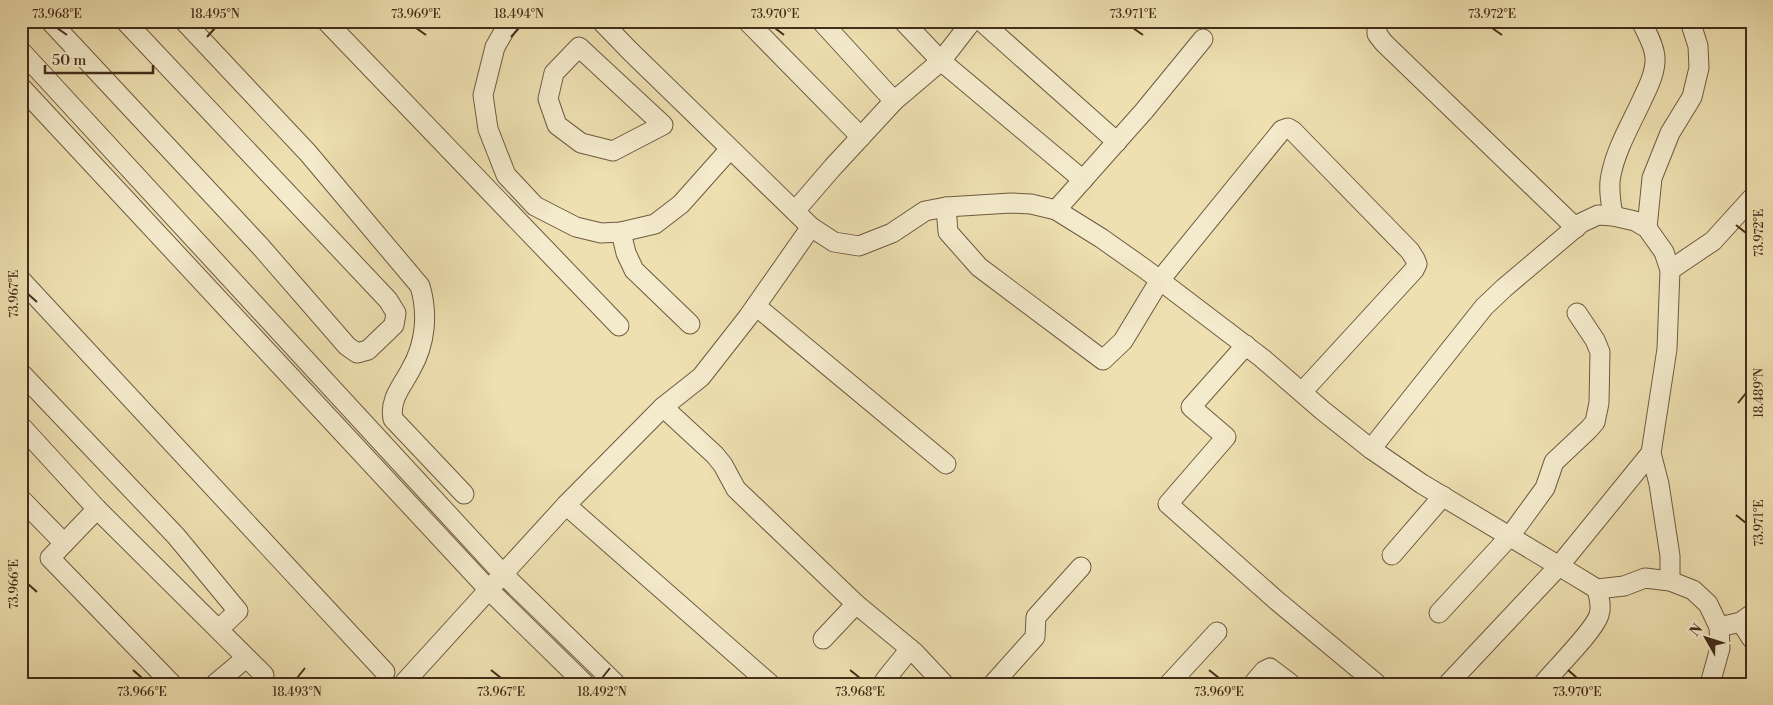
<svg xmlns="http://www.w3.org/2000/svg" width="1773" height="705" font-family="'Libre Bodoni',serif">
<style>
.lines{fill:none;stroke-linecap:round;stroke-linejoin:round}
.minor-casing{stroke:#6e5a40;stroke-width:21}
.minor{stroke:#f4ebcc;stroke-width:19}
.ticks{fill:none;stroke:#432d1a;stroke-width:2}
.neatline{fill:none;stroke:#432d1a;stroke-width:2}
.ticks-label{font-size:12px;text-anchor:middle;fill:#432d1a}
</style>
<rect width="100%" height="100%" fill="#eee0b1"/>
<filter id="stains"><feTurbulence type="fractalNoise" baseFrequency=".004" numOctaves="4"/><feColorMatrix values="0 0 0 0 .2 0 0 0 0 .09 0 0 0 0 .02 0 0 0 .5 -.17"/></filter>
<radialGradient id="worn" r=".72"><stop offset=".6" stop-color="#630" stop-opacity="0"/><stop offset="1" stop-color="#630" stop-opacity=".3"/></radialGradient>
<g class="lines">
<g class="minor-casing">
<g id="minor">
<path d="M 50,21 L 260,246 L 347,346 L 357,353 L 368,350 L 394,325 L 396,313 L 388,300 L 125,21"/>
<path d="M 184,21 L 308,153 L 420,286 C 428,313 426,343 411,369 C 403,385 389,399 393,419 L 464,494"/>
<path d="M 326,21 L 619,326"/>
<path d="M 510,21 L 495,47 L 483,95 L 488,129 L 506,175 L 535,206 L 576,227 L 601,233 L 621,232 L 655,224 L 681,204 L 730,149"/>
<path d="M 601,21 L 630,51 L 811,227 L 834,242 L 859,246 L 892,233 L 925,211 L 946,207 L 1011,203 L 1031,204 L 1056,210 L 1101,238 L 1145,269 L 1262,358 L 1322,410 L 1371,449 L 1422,484 L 1569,572 L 1597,589 L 1624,586 L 1645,578 L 1670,581 L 1693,590 L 1708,604 L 1719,627 L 1720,648 L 1710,684"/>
<path d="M 747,21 L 861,137"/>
<path d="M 821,21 L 894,101"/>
<path d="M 903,21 L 941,61 L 1083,180"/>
<path d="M 981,21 L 1117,142"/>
<path d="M 1377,21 L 1377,34 L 1384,43 L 1576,228"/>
<path d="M 579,47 L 663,125 L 613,151 L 581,143 L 557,125 L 548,99 L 554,73 Z"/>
<path d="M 21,51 L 503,574 L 403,684"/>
<path d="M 21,87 L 489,590 L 585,684"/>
<path d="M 946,207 L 948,232 L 979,267 L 1103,360 L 1123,341 L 1160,280 L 1282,130 L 1288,128 L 1293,131 L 1410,251 L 1415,259 L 1417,264 L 1414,270 L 1302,392"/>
<path d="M 1056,210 L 1144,111 L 1203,39"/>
<path d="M 795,211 L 833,167 L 894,101 L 941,61 L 972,21"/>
<path d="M 1613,216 C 1611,203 1608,188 1611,175 C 1616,149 1631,124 1642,100 C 1648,87 1656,72 1655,57 C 1654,44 1646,32 1641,21"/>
<path d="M 1647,228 L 1652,178 L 1670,133 L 1692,97 L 1699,68 L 1698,46 L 1690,21"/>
<path d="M 621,232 L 626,253 L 634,270 L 690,324"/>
<path d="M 1670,270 L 1713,241 L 1752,198"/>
<path d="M 21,280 L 385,672"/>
<path d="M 756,306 L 946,464"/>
<path d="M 1246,345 L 1191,407 L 1226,437 L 1168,504 L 1276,600 L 1377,684"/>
<path d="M 21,373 L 176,536 L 238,611 L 219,629"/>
<path d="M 663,407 L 701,377 L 748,317 L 811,227"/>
<path d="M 21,426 L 97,509 L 264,675"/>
<path d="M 1371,449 L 1484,307 L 1504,288 L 1581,223 L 1598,215 L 1613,216 L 1635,221 L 1647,228 L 1664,252 L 1670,270 L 1667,349 L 1651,453 L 1659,484 L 1670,556 L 1670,581"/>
<path d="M 21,499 L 64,543"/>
<path d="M 566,505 L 770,684"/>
<path d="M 97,509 L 50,558 L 172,684"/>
<path d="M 1392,555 L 1443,496"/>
<path d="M 856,604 L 914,652 L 944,684"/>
<path d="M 1439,613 L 1510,536 L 1545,488 L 1554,462 L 1589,429 L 1595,422 L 1599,403 L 1600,352 L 1595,340 L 1577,313"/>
<path d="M 1741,622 L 1752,639"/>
<path d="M 1719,627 L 1741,622 L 1752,614"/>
<path d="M 215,684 L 246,658"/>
<path d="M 616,684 L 503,574 L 566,505 L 663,407 L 715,455 L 723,465 L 736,489 L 856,604 L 823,639"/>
<path d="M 889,684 L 885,680 L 910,649"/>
<path d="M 993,684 L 1035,637 L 1036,617 L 1081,567"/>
<path d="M 1169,684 L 1217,632"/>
<path d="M 1253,684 L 1264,671 L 1270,668 L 1291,684"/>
<path d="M 1448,684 L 1559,566 L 1651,453"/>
<path d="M 1543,684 C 1555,669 1594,631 1599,615 C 1602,606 1599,598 1597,589"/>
</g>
</g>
<use href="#minor" class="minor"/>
</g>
<path class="ticks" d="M 57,28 L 67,35M 416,28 L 426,35M 775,28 L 784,35M 1133,28 L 1143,35M 1492,28 L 1502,35M 207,37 L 215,28M 511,37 L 519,28M 1736,225 L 1746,233M 28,294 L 37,302M 1738,403 L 1746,393M 1736,515 L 1746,523M 28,584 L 37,592M 133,670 L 142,678M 491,670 L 501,678M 850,670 L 860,678M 1209,670 L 1219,678M 1568,670 L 1577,678M 297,678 L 305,668M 602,678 L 610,668"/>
<rect width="1773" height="705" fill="none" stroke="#eee0b1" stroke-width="55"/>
<g transform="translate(1706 638) rotate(309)" stroke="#f4ebcc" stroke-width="4" paint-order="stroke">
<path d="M0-4L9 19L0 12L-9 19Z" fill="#432d1a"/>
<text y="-8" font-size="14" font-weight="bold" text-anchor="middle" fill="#432d1a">N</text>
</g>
<path d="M45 65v8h108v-8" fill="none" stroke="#432d1a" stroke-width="2.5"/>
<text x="52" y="65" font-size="15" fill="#432d1a" stroke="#f4ebcc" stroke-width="4" paint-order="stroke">50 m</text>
<rect x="28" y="28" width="1718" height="650" class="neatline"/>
<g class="ticks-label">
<text x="57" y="18">73.968°E</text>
<text x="215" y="18">18.495°N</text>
<text x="416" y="18">73.969°E</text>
<text x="519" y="18">18.494°N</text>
<text x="775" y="18">73.970°E</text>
<text x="1133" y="18">73.971°E</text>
<text x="1492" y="18">73.972°E</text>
<text transform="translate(1759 233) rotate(-90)" y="4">73.972°E</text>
<text transform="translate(14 294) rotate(-90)" y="4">73.967°E</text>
<text transform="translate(1759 393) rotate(-90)" y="4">18.489°N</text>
<text transform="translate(1759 523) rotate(-90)" y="4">73.971°E</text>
<text transform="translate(14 584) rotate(-90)" y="4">73.966°E</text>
<text x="142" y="696">73.966°E</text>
<text x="297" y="696">18.493°N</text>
<text x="501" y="696">73.967°E</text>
<text x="602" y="696">18.492°N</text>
<text x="860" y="696">73.968°E</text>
<text x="1219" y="696">73.969°E</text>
<text x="1577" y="696">73.970°E</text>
</g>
<rect width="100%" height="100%" filter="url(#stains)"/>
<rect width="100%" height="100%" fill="url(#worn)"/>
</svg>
